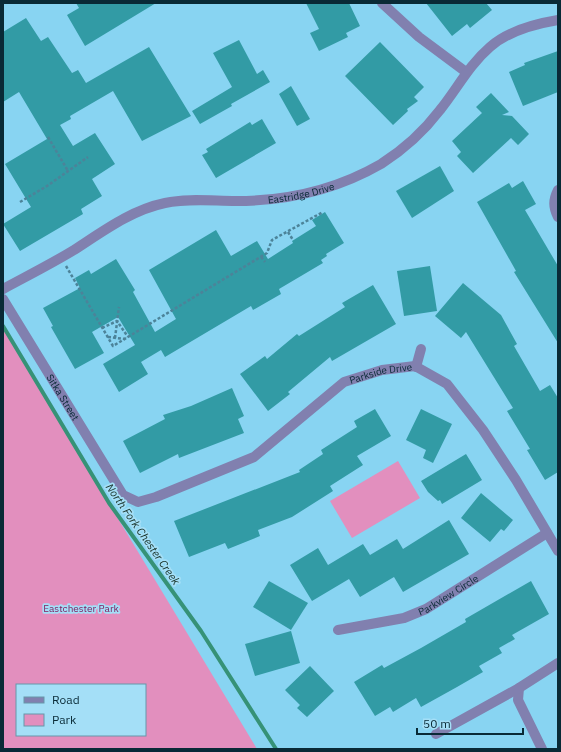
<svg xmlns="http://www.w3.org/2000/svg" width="561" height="752" font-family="'IBM Plex Sans',sans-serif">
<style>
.park{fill:#e28fbe;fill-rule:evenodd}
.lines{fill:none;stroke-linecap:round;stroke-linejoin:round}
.stream{stroke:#369277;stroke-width:4}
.building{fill:#329ba5}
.path{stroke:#4c8399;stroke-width:2.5;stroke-dasharray:3 2;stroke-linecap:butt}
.minor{stroke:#8180af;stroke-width:10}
.labels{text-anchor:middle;stroke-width:3.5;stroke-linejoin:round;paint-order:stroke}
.street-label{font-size:10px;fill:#092a36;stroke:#a4dff7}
.park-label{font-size:10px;fill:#801d5e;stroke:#a4dff7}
.water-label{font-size:11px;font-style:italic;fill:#173026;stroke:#a4dff7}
</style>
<rect width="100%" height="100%" fill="#88d4f2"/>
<g class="park">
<path d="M 3,328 L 257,749 L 3,749 ZM 17,685 L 145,685 L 145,735 L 17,735 Z"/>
<path d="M 398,461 L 420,498 L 352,538 L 330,501 Z"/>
</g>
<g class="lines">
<path class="stream" d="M 3,326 L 109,503 L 201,631 L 276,749"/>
</g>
<g class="building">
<path d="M 76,3 L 156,3 L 85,46 L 67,15 L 79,8 Z"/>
<path d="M 306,3 L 349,3 L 360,26 L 346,33 L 348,37 L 319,51 L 310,33 L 319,29 Z"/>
<path d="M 426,3 L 486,3 L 492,10 L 470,28 L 467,24 L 452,36 Z"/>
<path d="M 26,18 L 41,41 L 48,37 L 72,73 L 78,70 L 86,83 L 149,47 L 191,116 L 142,141 L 113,91 L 70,116 L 71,119 L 60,125 L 73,146 L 95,133 L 115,164 L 92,179 L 102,196 L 81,209 L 83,214 L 20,251 L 3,224 L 31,207 L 5,164 L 47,139 L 19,92 L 3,102 L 3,32 Z"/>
<path d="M 239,40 L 257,74 L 263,70 L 270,82 L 231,104 L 232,106 L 200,124 L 192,111 L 232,87 L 213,53 Z"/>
<path d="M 380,42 L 424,87 L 414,97 L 418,101 L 407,109 L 408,111 L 393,125 L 345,76 Z"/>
<path d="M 558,51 L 558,92 L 523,106 L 509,72 L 525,65 L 524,63 Z"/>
<path d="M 291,86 L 310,119 L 297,126 L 279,94 Z"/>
<path d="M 491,93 L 509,112 L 502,115 L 512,116 L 529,134 L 518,145 L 511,138 L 473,173 L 457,156 L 461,152 L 452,141 L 482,113 L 476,107 Z"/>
<path d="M 262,119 L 276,143 L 216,178 L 202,155 L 208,152 L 206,149 L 250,122 L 252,125 Z"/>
<path d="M 440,166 L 454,191 L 412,218 L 396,191 Z"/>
<path d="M 523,181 L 536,204 L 525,210 L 558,266 L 558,343 L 514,272 L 516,271 L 477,202 L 509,183 L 512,188 Z"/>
<path d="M 325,212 L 344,243 L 326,254 L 327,256 L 321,260 L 323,263 L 279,289 L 281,294 L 253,310 L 251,306 L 165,357 L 161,350 L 141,362 L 148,374 L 119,392 L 103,364 L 135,345 L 118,317 L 92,332 L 104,353 L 75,369 L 51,327 L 53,326 L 43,308 L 80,288 L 75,278 L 89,270 L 91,274 L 116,259 L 135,290 L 133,292 L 155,332 L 176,319 L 149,270 L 216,230 L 231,256 L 257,241 L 268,259 L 293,243 L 292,241 L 316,226 L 312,220 Z"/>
<path d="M 430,266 L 437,311 L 404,316 L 397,271 Z"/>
<path d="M 463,283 L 501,315 L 517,344 L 514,346 L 540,391 L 550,385 L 558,398 L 558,472 L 545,480 L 527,450 L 530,449 L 507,411 L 513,408 L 466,332 L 461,338 L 435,316 Z"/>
<path d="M 373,285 L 396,324 L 332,361 L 330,357 L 288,392 L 290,394 L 268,411 L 240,374 L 265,356 L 267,359 L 297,334 L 299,336 L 345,307 L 342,303 Z"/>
<path d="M 232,388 L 244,416 L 238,419 L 244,433 L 179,458 L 178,454 L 140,473 L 123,441 L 165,419 L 163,415 L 191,406 Z"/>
<path d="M 375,409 L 391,436 L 357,456 L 363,465 L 330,486 L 333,491 L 292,517 L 258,530 L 260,536 L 228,549 L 225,543 L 189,557 L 174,521 L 300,472 L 299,470 L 323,454 L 321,450 L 357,427 L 354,421 Z"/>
<path d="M 421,409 L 452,424 L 433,463 L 423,458 L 426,450 L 406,440 Z"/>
<path d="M 466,454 L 482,480 L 442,504 L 440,500 L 438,501 L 428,492 L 421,481 Z"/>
<path d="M 481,493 L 513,520 L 504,531 L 501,529 L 490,542 L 461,518 Z"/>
<path d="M 449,520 L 469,554 L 403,592 L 394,577 L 360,597 L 349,579 L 312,601 L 290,565 L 318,548 L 328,565 L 363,544 L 370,555 L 397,539 L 403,549 Z"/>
<path d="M 269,581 L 308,603 L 291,630 L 253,607 Z"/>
<path d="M 531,581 L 549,614 L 512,635 L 515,639 L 499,648 L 502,653 L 479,666 L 483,672 L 457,687 L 421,707 L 416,698 L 393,712 L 390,707 L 375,716 L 354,682 L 382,665 L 384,668 L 421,648 L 466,622 L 465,619 Z"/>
<path d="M 291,631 L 300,663 L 255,676 L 245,644 Z"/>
<path d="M 310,666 L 334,691 L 307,717 L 297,708 L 300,705 L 285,690 Z"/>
</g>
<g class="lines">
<g class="path">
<path d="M 48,137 L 68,171"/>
<path d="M 20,202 L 47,186 L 88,157"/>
<path d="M 288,232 L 293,240"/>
<path d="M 261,257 L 265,262"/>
<path d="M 66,266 L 113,346 L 267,253 L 272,240 L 323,212"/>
<path d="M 102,328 L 117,321 L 128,337"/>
<path d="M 108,337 L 125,339"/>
<path d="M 115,338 L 119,307"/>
</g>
<g class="minor">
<path d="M 382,3 L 419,37 L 466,72"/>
<path d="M 558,190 C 553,200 553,207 558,217"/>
<path id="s1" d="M 3,289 C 27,276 51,264 74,250 C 102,232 131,210 165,203 C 187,198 213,201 236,201 C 287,201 336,190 381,164 C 403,150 424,131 440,110 C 457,89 469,65 490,47 C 508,31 534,24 558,20"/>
<path id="s2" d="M 3,299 L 123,495 L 138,502 L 156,497 L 254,457 L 344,382 L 382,370 L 415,366 L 447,384 L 483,430 L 516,480 L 558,551"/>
<path d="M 416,367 L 421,349"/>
<path id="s3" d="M 338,630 L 404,618 L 426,609 L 547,533"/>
<path d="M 519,688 L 518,700 L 542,749"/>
<path d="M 436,734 L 519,688 L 558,663"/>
</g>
</g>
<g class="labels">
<g class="street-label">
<text dy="4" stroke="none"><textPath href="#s1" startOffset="321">Eastridge Drive</textPath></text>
<text dy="4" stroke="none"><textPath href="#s2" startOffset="526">Parkside Drive</textPath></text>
<text dy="4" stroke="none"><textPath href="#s2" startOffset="115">Sitka Street</textPath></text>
<text dy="4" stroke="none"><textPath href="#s3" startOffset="117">Parkview Circle</textPath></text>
</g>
<g class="park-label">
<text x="81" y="612">Eastchester Park</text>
</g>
<g class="water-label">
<text transform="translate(143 534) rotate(55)" y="4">North Fork Chester Creek</text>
</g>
</g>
<rect width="561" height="752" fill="none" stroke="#092a36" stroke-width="8"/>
<rect x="16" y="684" width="130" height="52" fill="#a4dff7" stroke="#6697aa"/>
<rect x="24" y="697" width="20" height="6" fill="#8180af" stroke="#6697aa"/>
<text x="52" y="704" font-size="12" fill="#092a36">Road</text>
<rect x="24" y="714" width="20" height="12" fill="#e28fbe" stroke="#6697aa"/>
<text x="52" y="724" font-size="12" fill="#092a36">Park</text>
<path d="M417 728v6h106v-6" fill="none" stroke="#092a36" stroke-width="2"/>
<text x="423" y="728" font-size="12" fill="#092a36" stroke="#a4dff7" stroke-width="3" paint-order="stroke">50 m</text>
</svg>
